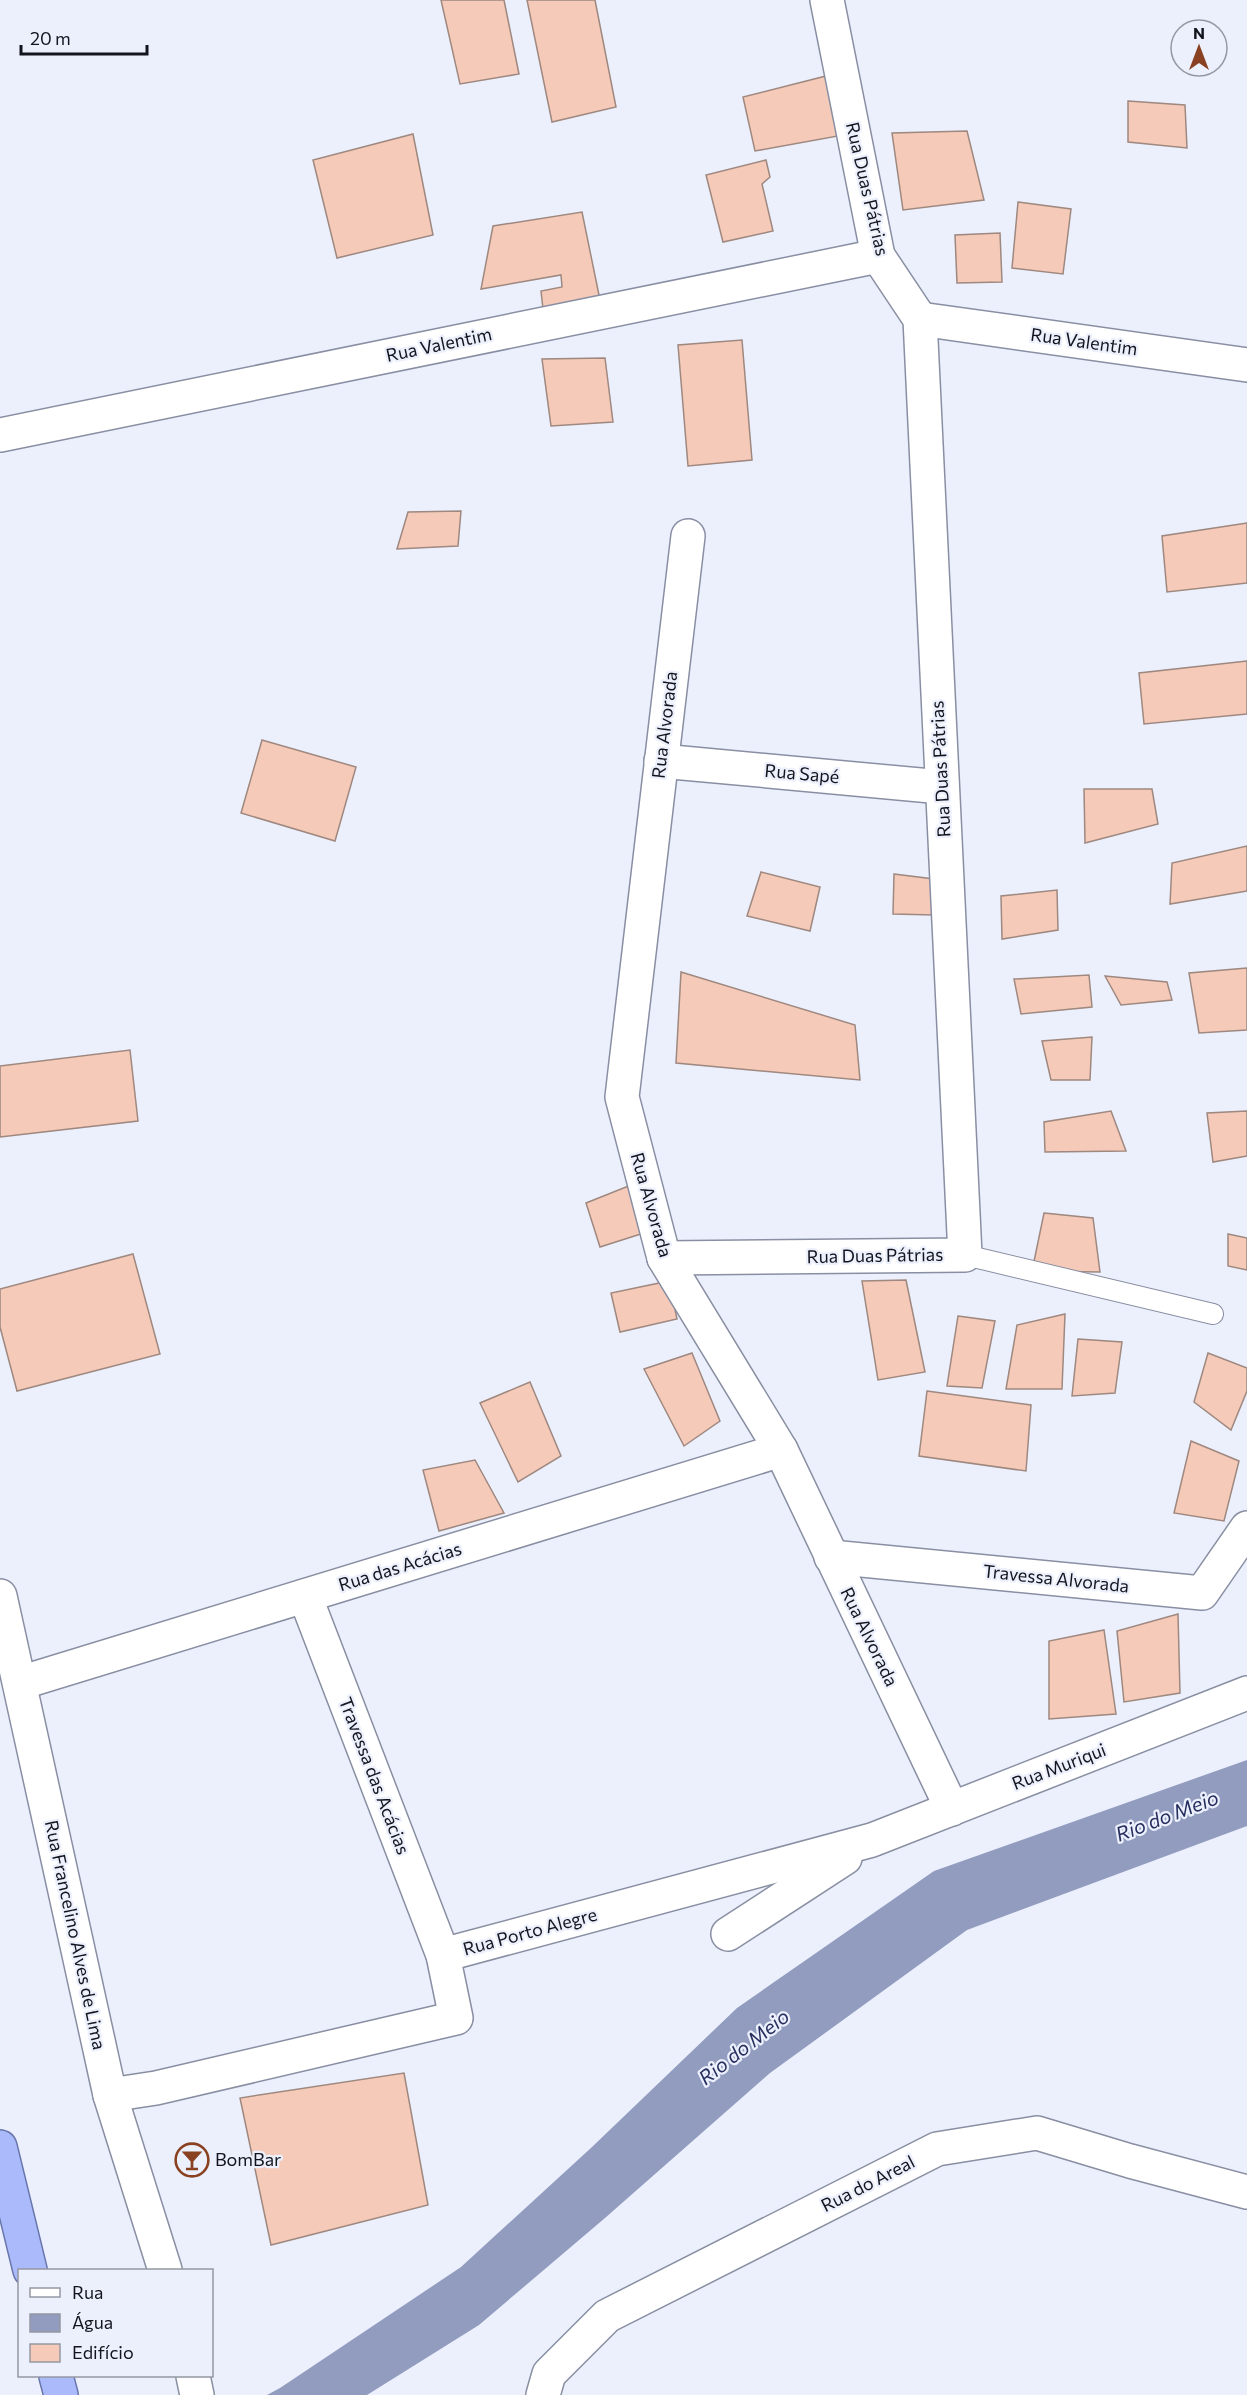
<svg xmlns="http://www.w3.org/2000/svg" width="1247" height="2395" font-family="Commissioner,sans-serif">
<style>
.water{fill:#929cbf}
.building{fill:#f5cab9;stroke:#9e887f;stroke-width:1.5}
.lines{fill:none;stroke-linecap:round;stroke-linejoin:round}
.service-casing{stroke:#898fa2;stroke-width:22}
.minor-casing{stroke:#898fa2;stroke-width:36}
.secondary-casing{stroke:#898fa2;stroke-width:36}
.trunk-casing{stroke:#6875ab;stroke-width:36}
.service{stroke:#fff;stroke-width:20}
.minor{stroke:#fff;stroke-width:33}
.secondary{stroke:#fff;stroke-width:33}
.trunk{stroke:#abbafa;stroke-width:33}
.labels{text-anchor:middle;stroke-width:4.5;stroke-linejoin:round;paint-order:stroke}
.street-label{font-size:18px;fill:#13151d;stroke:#ecf0fd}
.poi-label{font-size:18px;fill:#13151d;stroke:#ecf0fd;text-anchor:start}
.water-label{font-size:20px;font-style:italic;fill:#262e5d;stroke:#ecf0fd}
</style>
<rect width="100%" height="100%" fill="#ecf0fd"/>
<path class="water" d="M 1247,1760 L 1247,1826 L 967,1930 L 770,2073 L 605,2218 L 479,2325 L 367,2395 L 267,2395 L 280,2388 L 461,2267 L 592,2147 L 737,2008 L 934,1871 Z"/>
<g class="building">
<path d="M 441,0 L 504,0 L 519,74 L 460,84 Z"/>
<path d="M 527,0 L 595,0 L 616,107 L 552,122 Z"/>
<path d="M 826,76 L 838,136 L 755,151 L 743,97 Z"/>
<path d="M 1128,101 L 1185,105 L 1187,148 L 1128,142 Z"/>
<path d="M 967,131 L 984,200 L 903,210 L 892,133 Z"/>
<path d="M 413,134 L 433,235 L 337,258 L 313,160 Z"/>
<path d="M 766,160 L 770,177 L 762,184 L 773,231 L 723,242 L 706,175 Z"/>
<path d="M 1018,202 L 1071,209 L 1063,274 L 1012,268 Z"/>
<path d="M 582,212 L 600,300 L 543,309 L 541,291 L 562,287 L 561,275 L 481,289 L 493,226 Z"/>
<path d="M 1000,233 L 1002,282 L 957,283 L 955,235 Z"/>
<path d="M 742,340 L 752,460 L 688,466 L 678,345 Z"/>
<path d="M 605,358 L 613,422 L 551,426 L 542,359 Z"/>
<path d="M 461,511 L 458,546 L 397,549 L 408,512 Z"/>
<path d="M 1247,523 L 1247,583 L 1167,592 L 1162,536 Z"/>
<path d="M 1247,661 L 1247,714 L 1144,724 L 1139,673 Z"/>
<path d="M 262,740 L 356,767 L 335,841 L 241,813 Z"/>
<path d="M 1084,789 L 1152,789 L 1158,824 L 1085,843 Z"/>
<path d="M 1247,846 L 1247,891 L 1170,904 L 1172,863 Z"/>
<path d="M 761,872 L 820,887 L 810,931 L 747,916 Z"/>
<path d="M 894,874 L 934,879 L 934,915 L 893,914 Z"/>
<path d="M 1057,890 L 1058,930 L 1002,939 L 1001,896 Z"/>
<path d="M 1247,968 L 1247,1030 L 1199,1033 L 1189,973 Z"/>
<path d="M 681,972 L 855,1025 L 860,1080 L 676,1063 Z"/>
<path d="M 1089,975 L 1092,1007 L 1021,1014 L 1014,979 Z"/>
<path d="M 1105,976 L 1167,982 L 1172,1000 L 1121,1005 Z"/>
<path d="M 1092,1037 L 1090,1080 L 1051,1080 L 1042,1041 Z"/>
<path d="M 130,1050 L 138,1121 L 0,1137 L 0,1066 Z"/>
<path d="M 1111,1111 L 1126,1151 L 1045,1152 L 1044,1122 Z"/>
<path d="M 1247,1111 L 1247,1156 L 1213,1162 L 1207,1113 Z"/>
<path d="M 631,1185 L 647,1232 L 600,1247 L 586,1203 Z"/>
<path d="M 1044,1213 L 1093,1218 L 1100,1272 L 1032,1271 Z"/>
<path d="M 1228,1234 L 1247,1238 L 1247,1270 L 1228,1266 Z"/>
<path d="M 133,1254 L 160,1354 L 17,1391 L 0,1327 L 0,1289 Z"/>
<path d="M 906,1280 L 925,1372 L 878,1380 L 862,1281 Z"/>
<path d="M 669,1281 L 677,1319 L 620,1332 L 611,1293 Z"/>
<path d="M 1065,1314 L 1062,1389 L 1006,1389 L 1017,1325 Z"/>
<path d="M 958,1316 L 995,1321 L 982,1388 L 947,1386 Z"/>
<path d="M 1078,1339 L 1122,1342 L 1115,1393 L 1072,1396 Z"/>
<path d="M 692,1353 L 720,1421 L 684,1446 L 644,1369 Z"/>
<path d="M 1208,1353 L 1247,1368 L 1247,1391 L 1231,1430 L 1194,1402 Z"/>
<path d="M 530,1382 L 561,1456 L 518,1482 L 480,1403 Z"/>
<path d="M 927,1391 L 1031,1405 L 1026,1471 L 919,1456 Z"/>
<path d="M 1191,1441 L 1239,1461 L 1224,1521 L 1174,1513 Z"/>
<path d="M 475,1460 L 504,1513 L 439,1531 L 423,1470 Z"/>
<path d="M 1178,1614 L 1180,1693 L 1124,1702 L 1117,1631 Z"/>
<path d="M 1104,1630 L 1116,1714 L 1049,1719 L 1049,1641 Z"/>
<path d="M 404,2073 L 428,2205 L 271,2245 L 240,2098 Z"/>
</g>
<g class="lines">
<g class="service-casing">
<path id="service" d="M 965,1255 L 1213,1314"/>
</g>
<g class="minor-casing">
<g id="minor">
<path d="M 920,319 L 1247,365"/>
<path d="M 0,435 L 878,256"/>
<path d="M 688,536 L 622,1097 L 664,1258 L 781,1450 L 952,1809"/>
<path d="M 661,761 L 942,787"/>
<path d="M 664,1258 L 965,1255 L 920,319 L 878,256 L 827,0"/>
<path d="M 831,1557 L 1202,1593 L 1247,1528"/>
<path d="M 20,1683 L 781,1450"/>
<path d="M 728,1934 L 845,1858"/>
<path d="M 443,1955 L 872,1840 L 1247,1693"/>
<path d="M 110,2095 L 156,2088 L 456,2018 L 443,1955 L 305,1596"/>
<path d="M 543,2395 L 549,2374 L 607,2316 L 937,2149 L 1037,2133 L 1130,2161 L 1247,2192"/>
</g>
</g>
<g class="secondary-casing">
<g id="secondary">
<path d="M 0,1596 L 110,2095 L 165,2270"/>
<path d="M 193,2376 L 197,2395"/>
</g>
</g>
<g class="trunk-casing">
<g id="trunk">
<path d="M 0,2147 L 30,2270"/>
<path d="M 56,2376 L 61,2395"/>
</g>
</g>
<use href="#service" class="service"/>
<use href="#minor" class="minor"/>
<use href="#secondary" class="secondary"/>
<use href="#trunk" class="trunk"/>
</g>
<defs>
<g id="bar-ring" transform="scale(1.725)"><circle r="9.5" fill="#ecf0fd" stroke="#894121" stroke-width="1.5"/><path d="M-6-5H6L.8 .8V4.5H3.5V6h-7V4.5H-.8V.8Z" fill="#894121"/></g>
</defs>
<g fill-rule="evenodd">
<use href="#bar-ring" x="192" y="2160"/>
</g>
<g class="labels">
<g class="street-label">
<text transform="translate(867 189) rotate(77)" y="6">Rua Duas Pátrias</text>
<text transform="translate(1084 342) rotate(8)" y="6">Rua Valentim</text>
<text transform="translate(439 345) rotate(-12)" y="6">Rua Valentim</text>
<text transform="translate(665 725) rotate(-83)" y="6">Rua Alvorada</text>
<text transform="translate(941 769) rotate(-93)" y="6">Rua Duas Pátrias</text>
<text transform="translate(802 774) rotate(5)" y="6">Rua Sapé</text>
<text transform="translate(651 1205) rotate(74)" y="6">Rua Alvorada</text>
<text transform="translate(875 1256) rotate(-1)" y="6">Rua Duas Pátrias</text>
<text transform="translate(400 1567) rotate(-17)" y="6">Rua das Acácias</text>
<text transform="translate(1056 1579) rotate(6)" y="6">Travessa Alvorada</text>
<text transform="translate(869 1637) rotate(64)" y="6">Rua Alvorada</text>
<text transform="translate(1059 1767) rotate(-21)" y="6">Rua Muriqui</text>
<text transform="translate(374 1776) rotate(69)" y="6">Travessa das Acácias</text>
<text transform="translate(530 1932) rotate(-15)" y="6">Rua Porto Alegre</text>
<text transform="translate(75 1935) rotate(78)" y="6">Rua Francelino Alves de Lima</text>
<text transform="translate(868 2184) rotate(-27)" y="6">Rua do Areal</text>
</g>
<g class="poi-label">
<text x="215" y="2166">BomBar</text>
</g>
<g class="water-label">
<text transform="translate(1167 1816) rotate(-21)" y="7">Rio do Meio</text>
<text transform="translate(744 2047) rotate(-38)" y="7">Rio do Meio</text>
</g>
</g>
<rect x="18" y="2269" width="195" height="108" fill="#ecf0fd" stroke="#9598a3" stroke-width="1.5"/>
<rect x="30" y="2288" width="30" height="9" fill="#ffffff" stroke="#9598a3" stroke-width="1.5"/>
<text x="72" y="2299" font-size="18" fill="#13151d">Rua</text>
<rect x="30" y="2314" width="30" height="18" fill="#929cbf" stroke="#9598a3" stroke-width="1.5"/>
<text x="72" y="2329" font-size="18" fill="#13151d">Água</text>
<rect x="30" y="2344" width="30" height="18" fill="#f5cab9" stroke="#9598a3" stroke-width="1.5"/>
<text x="72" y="2359" font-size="18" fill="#13151d">Edifício</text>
<g transform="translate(1199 48)"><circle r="28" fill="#ecf0fd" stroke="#9598a3" stroke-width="1.5"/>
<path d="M0-4.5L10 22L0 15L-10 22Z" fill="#894121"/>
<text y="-9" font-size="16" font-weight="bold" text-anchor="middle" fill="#13151d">N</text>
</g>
<path d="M21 45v9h126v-9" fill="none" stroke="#13151d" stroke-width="3"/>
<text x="30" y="45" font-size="18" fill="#13151d" stroke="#ecf0fd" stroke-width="4.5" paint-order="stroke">20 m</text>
</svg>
